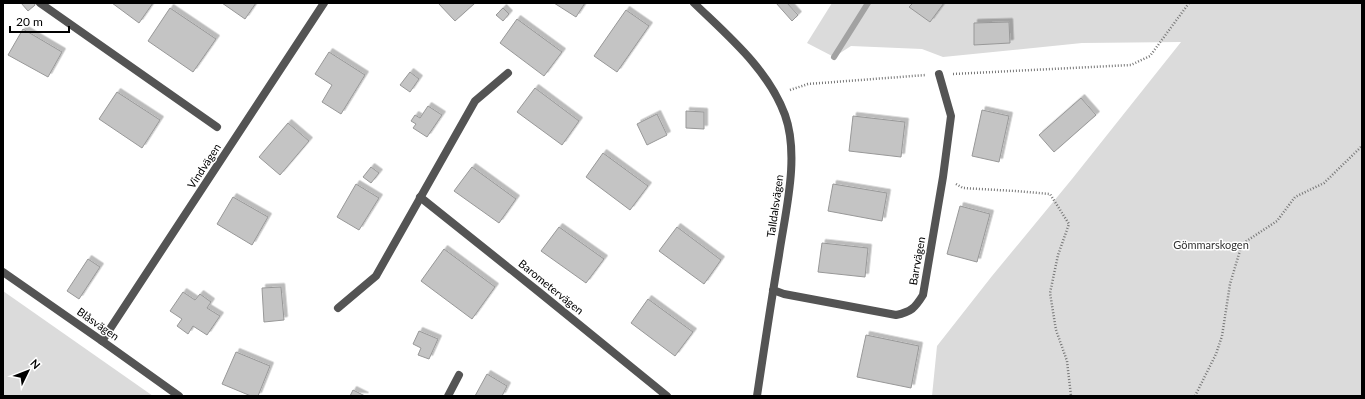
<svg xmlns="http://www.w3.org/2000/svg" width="1365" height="399" font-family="Lato,sans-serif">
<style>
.green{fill:#dbdbdb}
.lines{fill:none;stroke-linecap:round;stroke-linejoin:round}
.stream{stroke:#a2a2a2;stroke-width:6}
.building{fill:#c4c4c4;stroke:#989898;filter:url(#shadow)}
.path{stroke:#767676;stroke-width:2.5;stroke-dasharray:1 2;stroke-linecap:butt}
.lane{stroke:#545454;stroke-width:8}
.street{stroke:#545454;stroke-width:8}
.labels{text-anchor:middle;stroke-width:3;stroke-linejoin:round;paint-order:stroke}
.street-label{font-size:11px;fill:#000;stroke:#fff}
.park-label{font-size:11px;fill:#323232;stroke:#fff}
</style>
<defs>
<filter id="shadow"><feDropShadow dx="3.5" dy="-3.5" stdDeviation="0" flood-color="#0004"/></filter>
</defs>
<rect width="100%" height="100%" fill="#fff"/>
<g class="green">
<path d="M 832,3 L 1362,3 L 1362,396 L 932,396 L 937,346 L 992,276 L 1072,179 L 1181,42 L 1082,43 L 943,57 L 922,49 L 851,46 L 834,57 L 807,43 Z"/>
<path d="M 3,291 L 153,396 L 3,396 Z"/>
</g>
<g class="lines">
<path class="stream" d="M 834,57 L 868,3"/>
</g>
<g class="building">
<path d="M 21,3 L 34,3 L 35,5 L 28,11 Z"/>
<path d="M 112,3 L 153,3 L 139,23 Z"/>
<path d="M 222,3 L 256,3 L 245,19 Z"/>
<path d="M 438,3 L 475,3 L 455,21 Z"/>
<path d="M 554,3 L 585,3 L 576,17 Z"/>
<path d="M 776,3 L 787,3 L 798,15 L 792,21 Z"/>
<path d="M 913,3 L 944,3 L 930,22 L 909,7 Z"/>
<path d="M 170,8 L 216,39 L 193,72 L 148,41 Z"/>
<path d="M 503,8 L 509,14 L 503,21 L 496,15 Z"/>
<path d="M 626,10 L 649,26 L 617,72 L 594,56 Z"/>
<path d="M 517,19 L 562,52 L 544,76 L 500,43 Z"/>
<path d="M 1009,22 L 1010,43 L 974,45 L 974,23 Z"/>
<path d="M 23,29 L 62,52 L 48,77 L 8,55 Z"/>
<path d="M 329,52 L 365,75 L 341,114 L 322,102 L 332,85 L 315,74 Z"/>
<path d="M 410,72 L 419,79 L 410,92 L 400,85 Z"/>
<path d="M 535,88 L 579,121 L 562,145 L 517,112 Z"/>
<path d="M 117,92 L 160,120 L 142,148 L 99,119 Z"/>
<path d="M 1081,98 L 1096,115 L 1054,152 L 1039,135 Z"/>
<path d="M 428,106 L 442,115 L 427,137 L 413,128 L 416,124 L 411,121 L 415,115 L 420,118 Z"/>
<path d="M 982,110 L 1009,116 L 999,162 L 972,156 Z"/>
<path d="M 686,111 L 704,112 L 704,129 L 686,128 Z"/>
<path d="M 657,114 L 667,135 L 647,145 L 637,124 Z"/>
<path d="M 853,116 L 905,122 L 901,157 L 849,151 Z"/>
<path d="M 288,123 L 309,141 L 280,175 L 259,157 Z"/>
<path d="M 603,153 L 648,186 L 630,210 L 586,177 Z"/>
<path d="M 371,167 L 379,173 L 371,183 L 363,177 Z"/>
<path d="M 472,167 L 516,199 L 499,223 L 454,191 Z"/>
<path d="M 356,184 L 379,198 L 359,230 L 337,217 Z"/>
<path d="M 833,184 L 887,193 L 882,221 L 828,211 Z"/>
<path d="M 233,197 L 268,217 L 252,245 L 217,224 Z"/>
<path d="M 960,206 L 990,214 L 977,262 L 947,254 Z"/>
<path d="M 559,227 L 604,259 L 586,283 L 541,251 Z"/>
<path d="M 677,227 L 721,260 L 704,284 L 659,251 Z"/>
<path d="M 822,243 L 868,248 L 865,277 L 818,272 Z"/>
<path d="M 444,249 L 495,287 L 472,319 L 421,281 Z"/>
<path d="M 88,259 L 100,267 L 79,299 L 67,291 Z"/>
<path d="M 281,287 L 284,320 L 264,322 L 262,288 Z"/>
<path d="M 183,292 L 195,300 L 200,294 L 211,302 L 207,308 L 220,316 L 207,335 L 193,326 L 188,334 L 177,326 L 182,319 L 170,311 Z"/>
<path d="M 648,299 L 693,332 L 675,356 L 631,323 Z"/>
<path d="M 419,331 L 438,339 L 429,359 L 418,355 L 421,348 L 413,344 Z"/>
<path d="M 866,335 L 919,346 L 911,388 L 857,377 Z"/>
<path d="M 236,352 L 270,366 L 258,396 L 251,396 L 222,384 Z"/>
<path d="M 487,374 L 507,386 L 502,396 L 475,396 Z"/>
<path d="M 353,390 L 365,396 L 350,396 Z"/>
</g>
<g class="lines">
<g class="path">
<path d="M 953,74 L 1131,65 L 1150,56 L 1189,3"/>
<path d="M 790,90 L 808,84 L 926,75"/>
<path d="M 956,184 L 963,188 L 1015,191 L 1050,194 L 1069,224 L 1058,255 L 1050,293 L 1056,330 L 1067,361 L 1071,396"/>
<path d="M 1195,396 L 1216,354 L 1222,336 L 1230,284 L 1242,244 L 1277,221 L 1295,197 L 1324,183 L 1362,146"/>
</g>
<path class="lane" d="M 40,3 L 217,127"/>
<g class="street">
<path d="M 694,3 C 728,36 768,69 785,115 C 800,157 785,213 779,255 C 771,302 764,349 757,396"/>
<path d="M 420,197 L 539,292 L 667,396"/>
<path d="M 3,272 L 102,341 L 179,396"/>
<path d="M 773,290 L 784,294 L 896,315 C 911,312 915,308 923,295 L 943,177 L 951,116 L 939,74"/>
<path d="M 338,308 L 376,276 L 475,101 L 508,73"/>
<path d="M 102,341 L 324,3"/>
<path d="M 448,396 L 459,375"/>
</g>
</g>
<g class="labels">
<g class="street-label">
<text transform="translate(204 166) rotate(-57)" y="4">Vindvägen</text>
<text transform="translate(775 206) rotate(-82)" y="4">Talldalsvägen</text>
<text transform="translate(917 261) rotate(-80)" y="4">Barrvägen</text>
<text transform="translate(551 287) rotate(39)" y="4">Barometervägen</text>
<text transform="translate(98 324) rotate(35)" y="4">Blåsvägen</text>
</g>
<g class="park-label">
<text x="1211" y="249">Gömmarskogen</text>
</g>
</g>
<rect width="1365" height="399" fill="none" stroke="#000000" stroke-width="8"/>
<g transform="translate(28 371) rotate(47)" stroke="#ffffff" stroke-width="3" paint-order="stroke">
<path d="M0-3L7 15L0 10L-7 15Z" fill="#000000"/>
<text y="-6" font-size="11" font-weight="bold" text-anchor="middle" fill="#000000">N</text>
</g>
<path d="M10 26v6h59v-6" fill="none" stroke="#000000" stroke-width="2"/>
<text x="16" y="26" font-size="12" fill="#000000" stroke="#ffffff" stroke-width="3" paint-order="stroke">20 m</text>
</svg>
